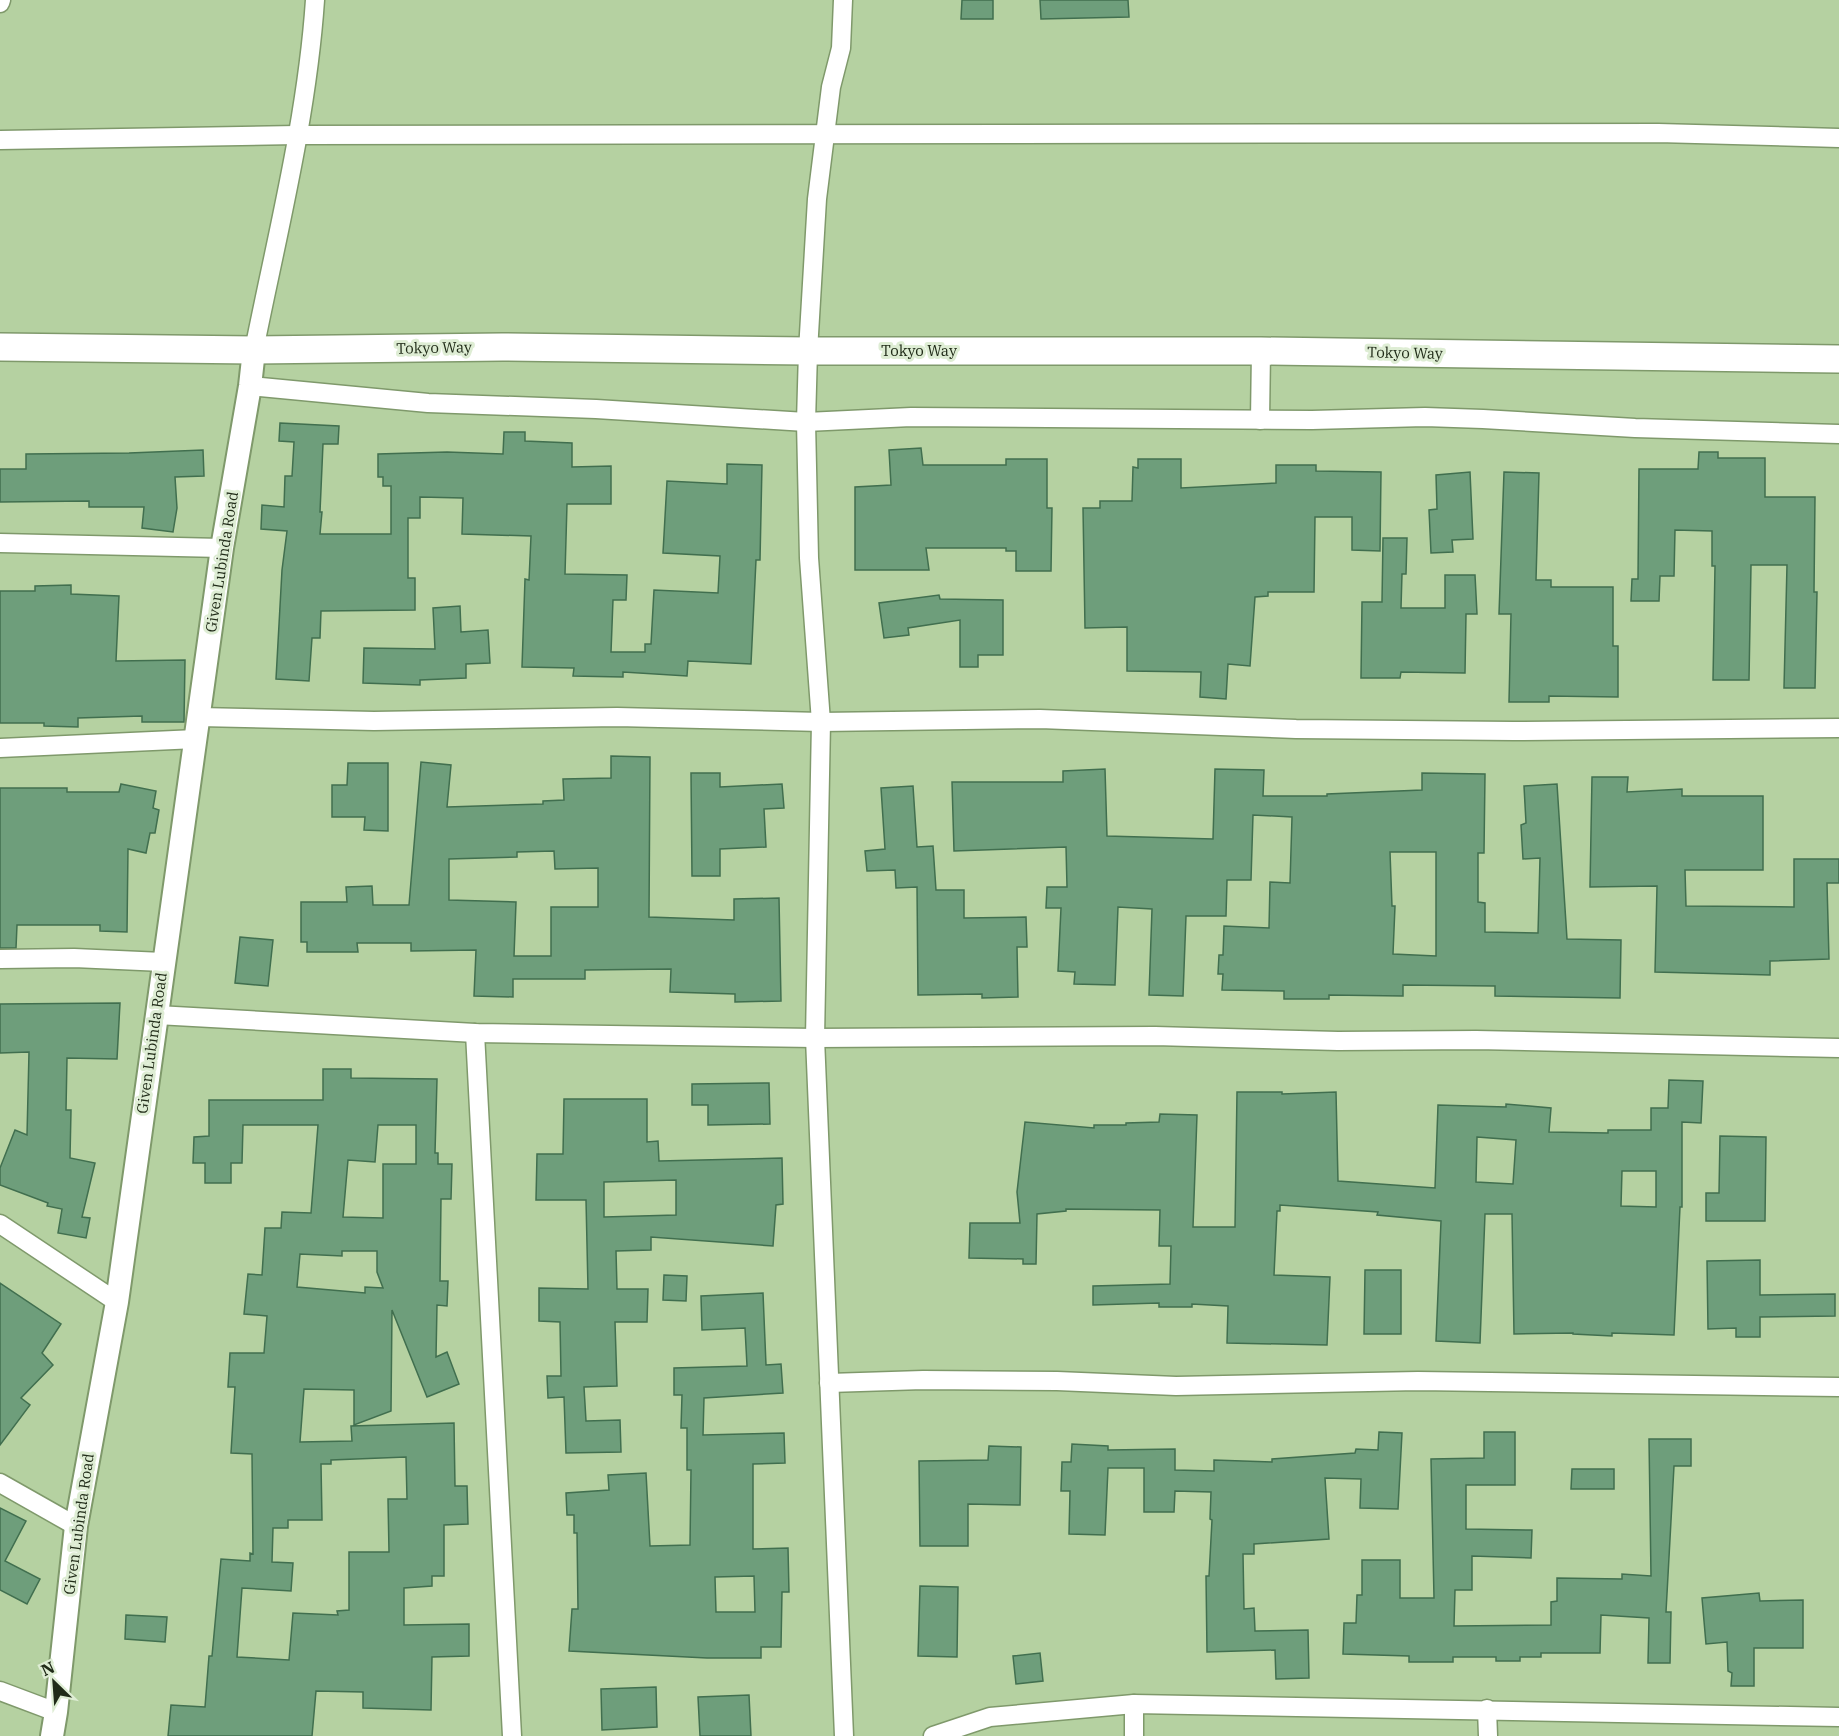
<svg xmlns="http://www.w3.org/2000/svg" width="1839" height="1736" font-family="'IBM Plex Serif',serif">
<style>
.building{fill:#6e9e7b;stroke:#416f4f;stroke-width:1.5;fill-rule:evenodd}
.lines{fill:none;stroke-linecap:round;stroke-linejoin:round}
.minor-casing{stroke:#7f996b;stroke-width:21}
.tertiary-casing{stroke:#7f996b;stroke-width:26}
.secondary-casing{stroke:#7f996b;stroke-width:30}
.minor{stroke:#fff;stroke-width:18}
.tertiary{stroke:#fff;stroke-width:22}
.secondary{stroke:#fff;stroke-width:27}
.labels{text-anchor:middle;stroke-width:6;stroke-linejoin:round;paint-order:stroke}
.street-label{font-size:15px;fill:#202b18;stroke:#deedd4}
</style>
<rect width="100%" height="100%" fill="#b5d1a1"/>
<g class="building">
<path d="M 962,0 L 993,0 L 993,19 L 961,19 Z"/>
<path d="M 1040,0 L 1128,0 L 1129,17 L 1041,19 Z"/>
<path d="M 280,423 L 339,426 L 338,444 L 323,444 L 320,512 L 322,512 L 320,534 L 391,534 L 391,486 L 383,486 L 383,477 L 378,477 L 378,454 L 447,452 L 503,454 L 504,432 L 525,432 L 525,441 L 572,443 L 572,467 L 611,466 L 611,504 L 567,504 L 565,574 L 627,575 L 626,600 L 613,600 L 611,652 L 645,652 L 645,644 L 651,644 L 654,590 L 718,593 L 720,556 L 663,553 L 667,481 L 727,484 L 727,464 L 762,465 L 760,560 L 756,560 L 751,664 L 688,661 L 687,676 L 623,672 L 623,677 L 573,676 L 574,668 L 522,667 L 525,579 L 529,580 L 531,536 L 462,534 L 463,498 L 420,497 L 420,518 L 408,518 L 408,578 L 415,578 L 415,610 L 321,611 L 320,638 L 312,638 L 309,681 L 276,679 L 282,570 L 287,531 L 261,529 L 262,505 L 284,507 L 285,476 L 292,476 L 294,442 L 279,441 Z"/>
<path d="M 921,448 L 923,465 L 1006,465 L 1006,459 L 1047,459 L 1047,508 L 1052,508 L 1051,571 L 1016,571 L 1016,551 L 1006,551 L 1006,548 L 926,548 L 929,570 L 855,570 L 855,487 L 891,485 L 889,450 Z"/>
<path d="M 203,450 L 204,476 L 175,477 L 177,508 L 173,532 L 142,528 L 144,507 L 89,507 L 89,501 L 0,502 L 0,469 L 26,469 L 26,454 L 129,453 Z"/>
<path d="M 1699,452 L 1718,452 L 1718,458 L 1765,458 L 1765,497 L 1815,497 L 1814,592 L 1817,592 L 1815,688 L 1784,688 L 1787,565 L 1751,565 L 1749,680 L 1713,680 L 1715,566 L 1712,566 L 1712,531 L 1675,530 L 1674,576 L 1660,576 L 1659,601 L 1631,601 L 1632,579 L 1638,579 L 1639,469 L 1698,469 Z"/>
<path d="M 1138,459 L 1181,459 L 1181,488 L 1276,483 L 1276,465 L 1316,465 L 1316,471 L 1381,472 L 1380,551 L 1352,550 L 1352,517 L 1315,517 L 1314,592 L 1268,592 L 1268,596 L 1255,597 L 1250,666 L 1228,664 L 1226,699 L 1200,697 L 1201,672 L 1127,671 L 1127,627 L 1085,628 L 1083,508 L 1100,508 L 1100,501 L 1132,501 L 1133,467 L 1138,468 Z"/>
<path d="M 1470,472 L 1473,539 L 1452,540 L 1453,552 L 1431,553 L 1429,510 L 1437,509 L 1436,475 Z"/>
<path d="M 1504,472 L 1539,473 L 1536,580 L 1551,580 L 1551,587 L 1613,587 L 1613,646 L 1618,646 L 1618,697 L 1549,696 L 1549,702 L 1509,702 L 1511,614 L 1499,614 Z"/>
<path d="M 1383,538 L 1407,538 L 1406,574 L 1402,574 L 1401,608 L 1445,608 L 1445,575 L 1475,575 L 1477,614 L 1466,614 L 1465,673 L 1401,672 L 1400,678 L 1361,678 L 1362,602 L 1382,602 Z"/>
<path d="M 71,585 L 71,594 L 119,596 L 116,661 L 185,660 L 184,722 L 142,722 L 142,716 L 78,718 L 78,727 L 44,726 L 44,723 L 0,723 L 0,591 L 35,591 L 35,586 Z"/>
<path d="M 939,595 L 940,599 L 1003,600 L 1003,655 L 978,655 L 978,667 L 960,667 L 960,620 L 908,628 L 909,635 L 884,638 L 879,603 Z"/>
<path d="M 460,606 L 461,632 L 488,630 L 490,663 L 466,664 L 466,678 L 420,680 L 420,685 L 363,683 L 364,648 L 435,649 L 433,608 Z"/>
<path d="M 611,756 L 650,757 L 649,917 L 734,920 L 734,899 L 779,898 L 781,1001 L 735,1002 L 735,994 L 670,992 L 671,969 L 585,970 L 585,979 L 513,979 L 513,997 L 474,996 L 476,950 L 411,951 L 411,943 L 357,943 L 358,952 L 307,952 L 307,942 L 301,942 L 301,902 L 347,902 L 346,887 L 372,886 L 373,905 L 409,905 L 421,762 L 451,765 L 447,807 L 543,804 L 543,801 L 564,800 L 563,779 L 611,778 ZM 554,851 L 555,869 L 598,868 L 598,907 L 551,907 L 551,956 L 514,956 L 516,902 L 449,900 L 449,859 L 517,857 L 517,852 Z"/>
<path d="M 348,763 L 388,763 L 388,831 L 364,830 L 365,817 L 332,817 L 332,785 L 347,785 Z"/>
<path d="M 1105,769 L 1107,836 L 1213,839 L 1215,769 L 1264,770 L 1263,796 L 1327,796 L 1327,794 L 1422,790 L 1422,773 L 1485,774 L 1484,853 L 1478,853 L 1478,902 L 1485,903 L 1485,932 L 1538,933 L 1540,858 L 1523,859 L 1521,825 L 1526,823 L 1524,786 L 1557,784 L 1567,939 L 1621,940 L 1620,998 L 1495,996 L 1495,986 L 1403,985 L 1403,996 L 1329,995 L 1329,999 L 1284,999 L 1284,991 L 1222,990 L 1223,974 L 1218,974 L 1219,955 L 1223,955 L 1224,926 L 1269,928 L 1270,882 L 1290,883 L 1292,817 L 1253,815 L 1251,880 L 1227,880 L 1226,916 L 1186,916 L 1183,996 L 1149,995 L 1152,909 L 1118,907 L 1115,985 L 1074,984 L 1075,972 L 1058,971 L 1061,908 L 1046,908 L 1047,887 L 1067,887 L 1066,847 L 954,851 L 952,782 L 1063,782 L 1063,771 ZM 1390,852 L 1436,852 L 1436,956 L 1393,954 L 1395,906 L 1392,906 Z"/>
<path d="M 691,773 L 720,773 L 720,787 L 782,784 L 784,808 L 764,809 L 766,847 L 720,849 L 720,876 L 692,876 Z"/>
<path d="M 1592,777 L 1628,777 L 1627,792 L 1682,789 L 1682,796 L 1763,796 L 1763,870 L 1685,870 L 1686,906 L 1794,907 L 1794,859 L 1839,859 L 1839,883 L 1827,883 L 1829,959 L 1770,961 L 1770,975 L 1655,972 L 1657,886 L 1590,887 Z"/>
<path d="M 121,784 L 156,791 L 153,808 L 159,810 L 155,833 L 150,833 L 146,853 L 128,849 L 127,932 L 100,931 L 100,925 L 17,925 L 16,948 L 0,948 L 0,788 L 67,788 L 67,792 L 119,792 Z"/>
<path d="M 913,786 L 917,847 L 933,846 L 936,890 L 964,890 L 964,918 L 1026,917 L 1027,947 L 1017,947 L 1018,997 L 982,998 L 982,994 L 918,995 L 917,887 L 896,888 L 895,870 L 867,871 L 865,851 L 885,849 L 881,788 Z"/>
<path d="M 240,937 L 273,940 L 268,986 L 235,983 Z"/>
<path d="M 120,1003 L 117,1059 L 67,1058 L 66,1110 L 71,1110 L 70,1158 L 95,1163 L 82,1217 L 90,1218 L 86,1238 L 58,1233 L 62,1209 L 47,1206 L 48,1203 L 0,1185 L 0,1168 L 15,1130 L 27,1135 L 29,1052 L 0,1053 L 0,1004 Z"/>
<path d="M 323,1069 L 351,1069 L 351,1078 L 437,1079 L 435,1153 L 438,1153 L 438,1164 L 452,1164 L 451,1199 L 441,1199 L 440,1281 L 448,1281 L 447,1306 L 437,1305 L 436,1357 L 447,1352 L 459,1384 L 427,1397 L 392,1310 L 391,1411 L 354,1425 L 354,1390 L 304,1389 L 300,1442 L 352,1441 L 351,1426 L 454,1423 L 455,1486 L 467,1486 L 468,1524 L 444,1525 L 444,1576 L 432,1576 L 432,1586 L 404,1588 L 404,1625 L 469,1624 L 469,1656 L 432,1657 L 431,1710 L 363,1708 L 363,1692 L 316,1691 L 312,1736 L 168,1736 L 171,1705 L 205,1707 L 209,1656 L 212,1656 L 221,1559 L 250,1561 L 250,1553 L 253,1554 L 252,1454 L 231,1453 L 235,1387 L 228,1387 L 230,1353 L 264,1353 L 267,1316 L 244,1314 L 248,1274 L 262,1275 L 265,1228 L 281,1228 L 282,1212 L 311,1213 L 318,1125 L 243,1125 L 242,1163 L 231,1163 L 231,1183 L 205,1183 L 205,1163 L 193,1163 L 194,1137 L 209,1136 L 209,1100 L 323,1100 ZM 378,1125 L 416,1125 L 416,1164 L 383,1164 L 383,1218 L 343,1217 L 348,1160 L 375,1162 ZM 342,1251 L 377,1251 L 377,1272 L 383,1288 L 365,1287 L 365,1293 L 297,1287 L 300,1254 L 342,1256 ZM 406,1457 L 407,1499 L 388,1499 L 389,1552 L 349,1552 L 349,1610 L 337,1611 L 338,1615 L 293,1613 L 289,1660 L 237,1657 L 242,1588 L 291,1591 L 293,1563 L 272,1562 L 273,1528 L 288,1528 L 288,1520 L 322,1520 L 321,1464 L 331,1464 L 331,1460 Z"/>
<path d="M 1669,1080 L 1703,1081 L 1701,1123 L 1682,1122 L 1682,1207 L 1680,1207 L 1674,1335 L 1612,1333 L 1612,1336 L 1573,1334 L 1573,1333 L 1514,1334 L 1512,1214 L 1485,1214 L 1480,1343 L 1436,1341 L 1441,1221 L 1377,1215 L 1378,1212 L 1280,1205 L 1280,1211 L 1277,1211 L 1274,1275 L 1330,1277 L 1327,1345 L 1227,1343 L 1228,1306 L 1192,1304 L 1192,1307 L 1159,1307 L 1159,1303 L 1093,1305 L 1093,1286 L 1170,1284 L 1171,1246 L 1159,1246 L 1160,1210 L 1066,1209 L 1066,1211 L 1037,1214 L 1036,1264 L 1023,1264 L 1023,1259 L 969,1258 L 970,1223 L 1020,1223 L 1017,1192 L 1025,1122 L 1094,1128 L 1094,1125 L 1126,1125 L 1126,1123 L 1159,1122 L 1160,1114 L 1197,1115 L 1193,1227 L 1235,1227 L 1237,1092 L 1282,1092 L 1282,1094 L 1336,1092 L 1338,1181 L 1435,1188 L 1438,1105 L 1506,1107 L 1506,1104 L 1551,1108 L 1549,1132 L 1608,1133 L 1608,1130 L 1651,1130 L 1651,1108 L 1668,1108 ZM 1477,1137 L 1516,1140 L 1513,1184 L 1476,1182 ZM 1622,1171 L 1656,1171 L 1656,1207 L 1621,1206 Z"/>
<path d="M 769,1083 L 770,1124 L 708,1125 L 708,1105 L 692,1105 L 692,1084 Z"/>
<path d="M 564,1099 L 647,1099 L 647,1142 L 658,1141 L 659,1161 L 782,1158 L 783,1204 L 776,1205 L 773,1246 L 651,1237 L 651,1250 L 616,1251 L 617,1289 L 648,1289 L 647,1322 L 615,1322 L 617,1386 L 584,1387 L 586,1421 L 620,1420 L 621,1452 L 566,1453 L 564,1397 L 548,1398 L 547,1376 L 561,1376 L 560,1322 L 539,1321 L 539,1288 L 588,1289 L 586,1200 L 536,1200 L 537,1154 L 563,1154 ZM 676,1180 L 676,1215 L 604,1217 L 604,1182 Z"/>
<path d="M 1720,1136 L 1766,1137 L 1765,1221 L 1706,1221 L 1706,1193 L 1719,1193 Z"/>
<path d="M 1760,1260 L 1760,1295 L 1835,1294 L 1835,1316 L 1760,1317 L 1760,1337 L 1736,1337 L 1736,1328 L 1708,1329 L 1707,1261 Z"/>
<path d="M 1365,1270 L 1401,1270 L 1401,1334 L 1364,1334 Z"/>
<path d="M 664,1275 L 687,1276 L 686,1301 L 663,1300 Z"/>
<path d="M 0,1283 L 61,1324 L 42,1353 L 53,1365 L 21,1398 L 30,1405 L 0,1445 Z"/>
<path d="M 763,1293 L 766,1365 L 781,1364 L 783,1393 L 704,1398 L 703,1435 L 784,1433 L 785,1463 L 753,1464 L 753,1549 L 788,1548 L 789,1592 L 782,1592 L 781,1647 L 761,1647 L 761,1658 L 707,1658 L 569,1651 L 572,1609 L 578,1609 L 577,1533 L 574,1533 L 574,1515 L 567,1515 L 566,1493 L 609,1490 L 608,1475 L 646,1473 L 650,1546 L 690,1545 L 691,1470 L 687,1470 L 687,1428 L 681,1428 L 682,1395 L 674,1395 L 674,1368 L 747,1366 L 745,1328 L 702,1330 L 701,1296 ZM 754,1576 L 755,1612 L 716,1612 L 715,1577 Z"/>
<path d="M 1379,1432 L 1402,1433 L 1398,1509 L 1360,1508 L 1361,1479 L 1325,1478 L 1329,1539 L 1254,1544 L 1254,1554 L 1243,1554 L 1244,1609 L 1254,1608 L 1255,1631 L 1308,1630 L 1309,1678 L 1276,1679 L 1275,1650 L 1207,1652 L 1206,1576 L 1209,1576 L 1212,1520 L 1210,1519 L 1211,1492 L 1175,1491 L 1174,1512 L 1144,1512 L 1144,1468 L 1108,1468 L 1105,1535 L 1069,1534 L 1070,1491 L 1061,1491 L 1062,1462 L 1071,1462 L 1072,1444 L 1108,1446 L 1108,1450 L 1175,1449 L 1175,1470 L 1214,1471 L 1214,1460 L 1272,1462 L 1272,1459 L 1355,1453 L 1356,1449 L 1378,1450 Z"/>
<path d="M 1484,1432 L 1515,1432 L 1515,1485 L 1466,1485 L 1466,1529 L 1532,1530 L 1531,1558 L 1472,1556 L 1472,1590 L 1455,1590 L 1454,1626 L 1551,1625 L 1551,1602 L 1557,1601 L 1557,1578 L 1622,1579 L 1622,1574 L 1651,1576 L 1649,1439 L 1691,1439 L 1691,1466 L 1674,1466 L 1666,1612 L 1671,1612 L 1670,1663 L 1648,1663 L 1649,1618 L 1601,1615 L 1600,1653 L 1541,1653 L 1541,1657 L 1520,1657 L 1520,1661 L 1496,1661 L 1496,1657 L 1453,1657 L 1453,1662 L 1409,1662 L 1409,1656 L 1343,1654 L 1344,1623 L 1356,1623 L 1357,1595 L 1362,1595 L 1362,1560 L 1400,1560 L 1400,1598 L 1434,1598 L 1431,1459 L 1484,1458 Z"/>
<path d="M 989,1446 L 1021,1447 L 1020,1505 L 968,1504 L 968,1546 L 920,1546 L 919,1461 L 988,1460 Z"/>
<path d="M 1572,1469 L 1614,1469 L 1614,1489 L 1571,1489 Z"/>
<path d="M 0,1508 L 26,1521 L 5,1561 L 40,1579 L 27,1604 L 0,1590 Z"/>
<path d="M 920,1586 L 958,1587 L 957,1657 L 918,1656 Z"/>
<path d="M 1759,1593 L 1760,1601 L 1803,1600 L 1803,1648 L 1754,1648 L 1754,1686 L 1731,1686 L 1732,1673 L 1728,1671 L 1727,1642 L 1706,1644 L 1702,1598 Z"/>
<path d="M 126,1615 L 167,1617 L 165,1642 L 125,1639 Z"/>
<path d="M 1040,1653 L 1043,1681 L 1016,1684 L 1013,1656 Z"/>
<path d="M 656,1687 L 657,1727 L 602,1730 L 601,1689 Z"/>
<path d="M 749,1695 L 751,1736 L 700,1736 L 698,1697 Z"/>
</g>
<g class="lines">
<g class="minor-casing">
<g id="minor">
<path d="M 843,0 L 841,48 L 831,87 L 817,199 L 808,351 L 806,422 L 809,558 L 821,722 L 815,1038 L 844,1736"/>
<path d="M 0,3 L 1,0"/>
<path d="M 0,140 L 297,135 L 1658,133 L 1839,138"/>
<path d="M 254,350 C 277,235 307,118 315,0"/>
<path d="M 250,386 L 428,403 L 596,409 L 806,422 L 911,417 L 1312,420 L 1425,417 L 1483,419 L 1635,428 L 1839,434"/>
<path d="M 1260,420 L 1261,351"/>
<path d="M 0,543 L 222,548"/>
<path d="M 199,717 L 374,721 L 617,717 L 821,722 L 1040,719 L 1296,729 L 1513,731 L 1839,728"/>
<path d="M 0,748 L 196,739"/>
<path d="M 0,959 L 74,958 L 163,962"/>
<path d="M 157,1015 L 475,1033 L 815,1038 L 1155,1036 L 1338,1041 L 1476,1040 L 1839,1048"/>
<path d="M 475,1033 L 512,1736"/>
<path d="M 0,1224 L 117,1302"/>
<path d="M 829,1383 L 923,1380 L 1057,1381 L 1176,1386 L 1418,1381 L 1839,1387"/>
<path d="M 0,1483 L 76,1526"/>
<path d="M 0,1691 L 56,1712"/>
<path d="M 1487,1709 L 1488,1736"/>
<path d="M 933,1736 L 990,1717 L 1134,1704 L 1839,1717"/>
<path d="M 1134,1736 L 1134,1704"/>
</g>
</g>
<g class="tertiary-casing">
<path id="tertiary" d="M 52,1736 L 56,1712 L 76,1526 L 117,1302 L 222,548 L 250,386 L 254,350"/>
</g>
<g class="secondary-casing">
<path id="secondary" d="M 0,347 L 254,350 L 502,347 L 808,351 L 1261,351 L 1839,359"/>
</g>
<use href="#minor" class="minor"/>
<use href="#tertiary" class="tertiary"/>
<use href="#secondary" class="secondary"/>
</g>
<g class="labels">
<g class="street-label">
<text transform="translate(434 348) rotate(-1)" y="5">Tokyo Way</text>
<text x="919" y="356">Tokyo Way</text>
<text transform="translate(1405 353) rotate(1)" y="5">Tokyo Way</text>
<text transform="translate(222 562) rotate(-81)" y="5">Given Lubinda Road</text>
<text transform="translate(152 1043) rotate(-82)" y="5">Given Lubinda Road</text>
<text transform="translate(79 1524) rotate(-82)" y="5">Given Lubinda Road</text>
</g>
</g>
<g transform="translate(54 1682) rotate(335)" stroke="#deedd4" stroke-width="4.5" paint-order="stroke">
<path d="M0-4.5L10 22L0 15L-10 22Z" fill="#202b18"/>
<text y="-9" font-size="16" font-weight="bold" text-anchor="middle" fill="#202b18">N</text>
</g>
</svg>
